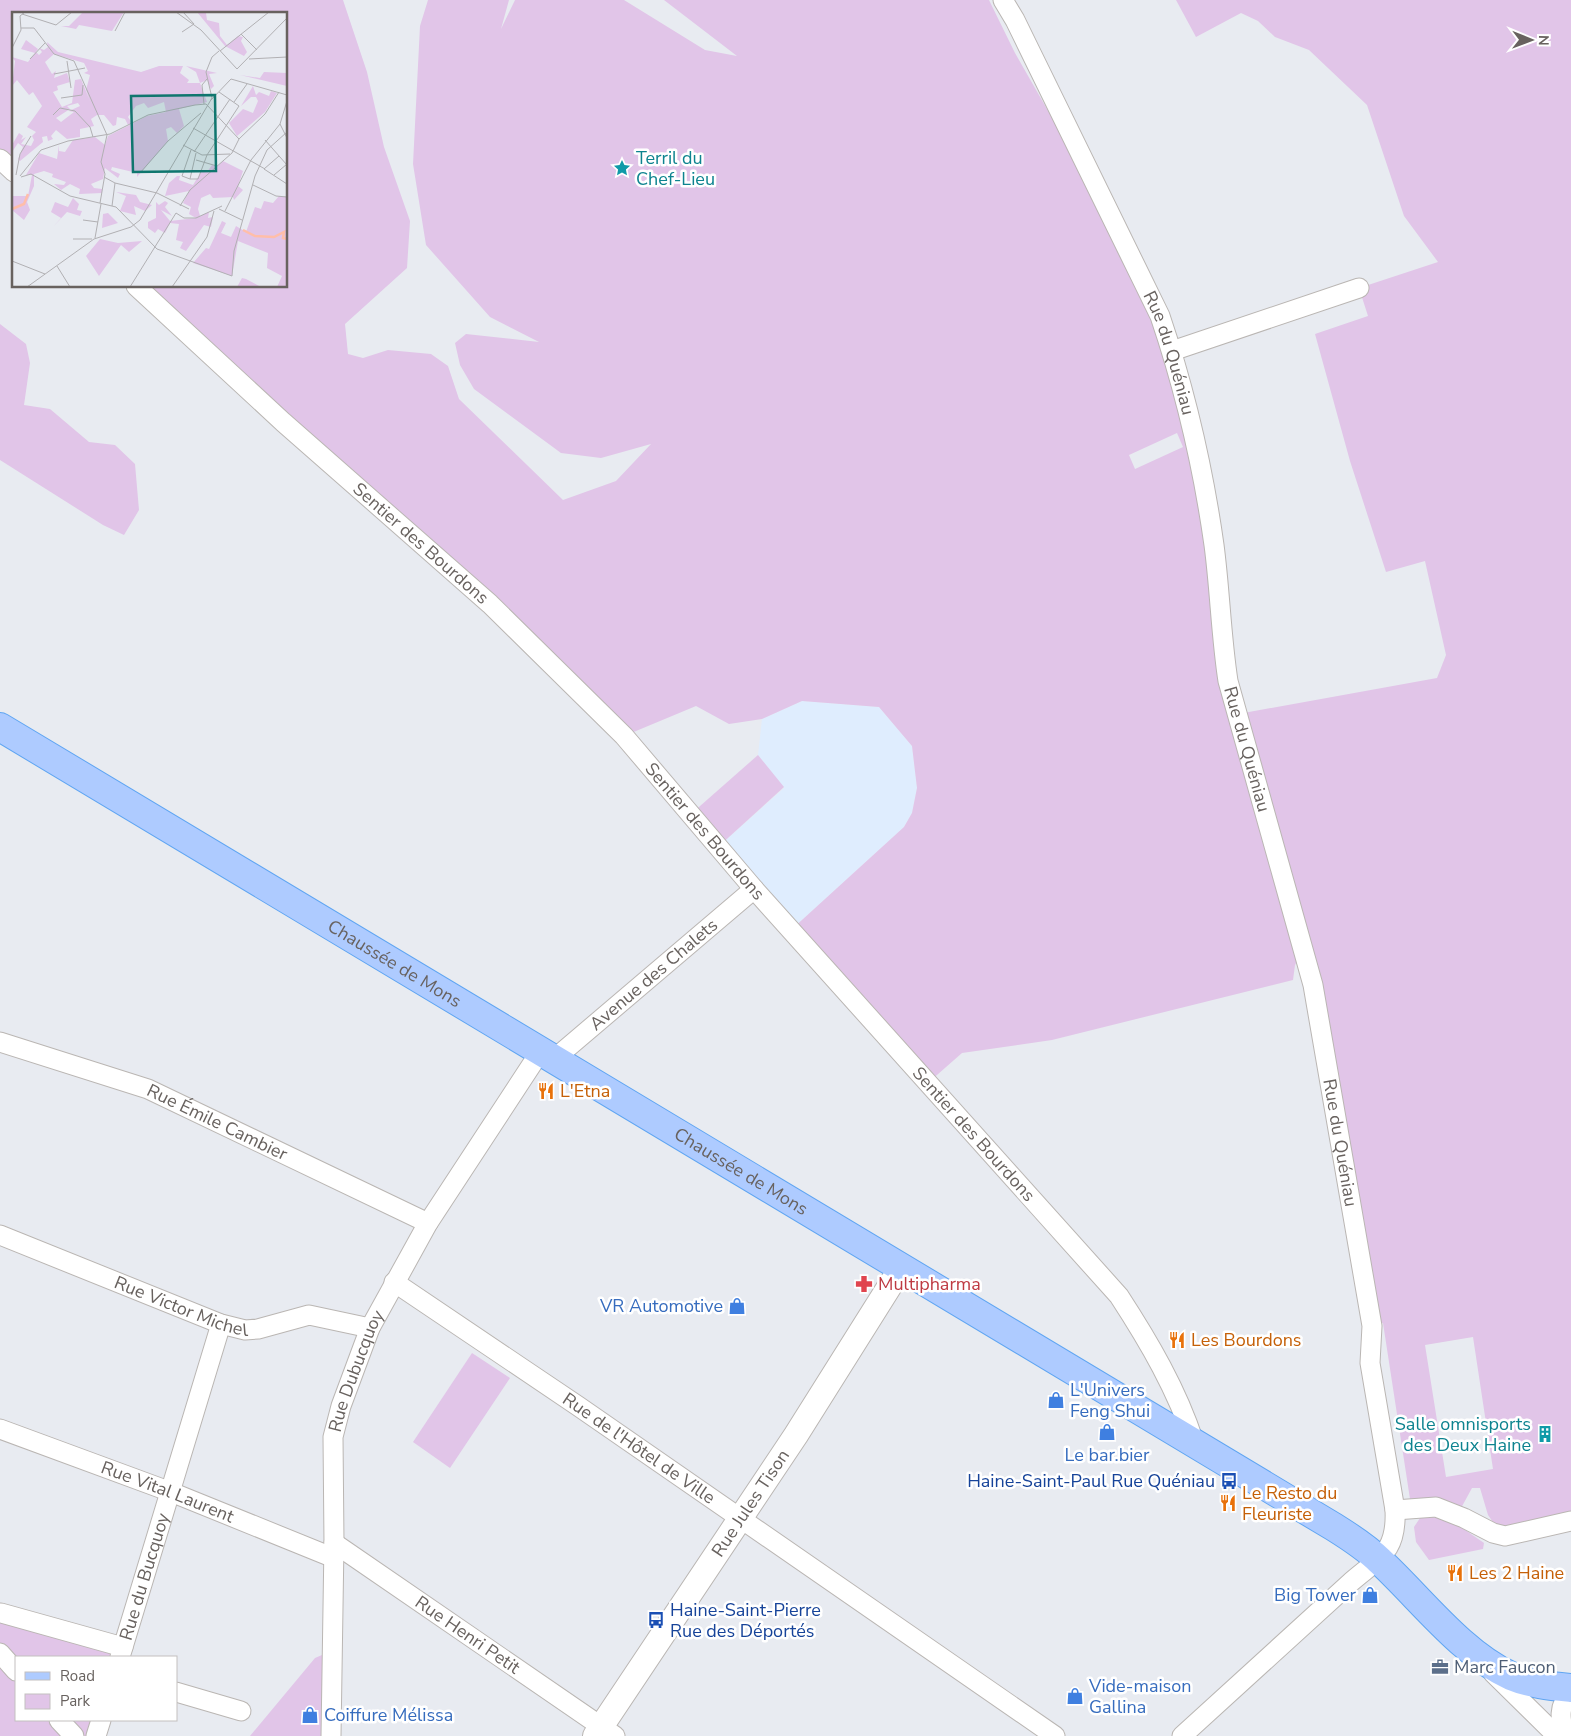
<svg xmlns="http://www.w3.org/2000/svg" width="1571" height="1736" font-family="'Nunito Sans',sans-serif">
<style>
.commercial{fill:#dfedfe}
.green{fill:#e1c5e8;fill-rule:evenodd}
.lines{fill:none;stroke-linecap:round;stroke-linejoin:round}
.minor-casing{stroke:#bab6b3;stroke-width:21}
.tertiary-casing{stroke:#bab6b3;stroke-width:26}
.primary-casing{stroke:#5fa5f2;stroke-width:30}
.minor{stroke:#fff;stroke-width:19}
.tertiary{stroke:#fff;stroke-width:24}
.primary{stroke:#aecbff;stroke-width:28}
.labels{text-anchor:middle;stroke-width:5;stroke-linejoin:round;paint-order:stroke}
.culture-label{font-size:18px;fill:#0d838f;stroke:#fff;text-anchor:start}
.street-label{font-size:18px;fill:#68625f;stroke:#fff}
.food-label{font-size:18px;fill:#c56008;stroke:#fff;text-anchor:start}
.health-label{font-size:18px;fill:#be3a42;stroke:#fff;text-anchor:start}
.shop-label{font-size:18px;fill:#366cbe;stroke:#fff;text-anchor:start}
.transit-label{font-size:18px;fill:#164399;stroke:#fff;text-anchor:end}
.service-label{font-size:18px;fill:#4e5e75;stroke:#fff;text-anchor:start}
.inset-river{fill:none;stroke:#ffbea9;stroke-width:2.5}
.inset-road{fill:none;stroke:#b1b0b3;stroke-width:1}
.view{fill:#0f766e;fill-opacity:0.15;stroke:#0f766e;stroke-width:2.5}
.inset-edge{fill:none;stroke:#68625f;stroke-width:2.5}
</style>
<rect width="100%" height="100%" fill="#e8ebf1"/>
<path class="commercial" d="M 802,701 L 879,707 L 912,746 L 917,788 L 912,813 L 904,827 L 791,930 L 718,847 L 784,788 L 758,755 L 762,719 Z"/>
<g class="green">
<path d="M 0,0 L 343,0 L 367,72 L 384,147 L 410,221 L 407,268 L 345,324 L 348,354 L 363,358 L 388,350 L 431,354 L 448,366 L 459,399 L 563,500 L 616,481 L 651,444 L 601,458 L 561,453 L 474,389 L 460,365 L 455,343 L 466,334 L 539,342 L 490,317 L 426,245 L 413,164 L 420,26 L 428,0 L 509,0 L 501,29 L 515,0 L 624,0 L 705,50 L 737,56 L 664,0 L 989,0 L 1015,53 L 1132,258 L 1172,351 L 1238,714 L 1437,678 L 1446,655 L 1425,561 L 1386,572 L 1350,461 L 1315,334 L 1368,316 L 1359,288 L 1438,262 L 1404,216 L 1367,105 L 1309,50 L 1275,37 L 1258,21 L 1241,13 L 1196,37 L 1176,0 L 1571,0 L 1571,1521 L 1513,1534 L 1495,1525 L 1488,1515 L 1480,1488 L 1472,1488 L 1460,1510 L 1424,1507 L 1420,1498 L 1410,1499 L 1383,1323 L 1372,1326 L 1304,949 L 1295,965 L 1293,980 L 1052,1040 L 962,1053 L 929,1082 L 791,930 L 904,827 L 912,813 L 917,788 L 912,746 L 879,707 L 802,701 L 762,719 L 729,724 L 696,706 L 624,736 L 136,286 L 286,286 L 286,14 L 14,14 L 14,172 L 0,159 ZM 1177,433 L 1183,447 L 1135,469 L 1129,455 ZM 1473,1337 L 1493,1469 L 1446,1477 L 1425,1345 Z"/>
<path d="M 0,324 L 26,344 L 30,363 L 24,405 L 50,409 L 89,442 L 115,445 L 135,464 L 139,510 L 124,535 L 103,525 L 0,460 Z"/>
<path d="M 758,755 L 784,787 L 718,847 L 691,814 Z"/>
<path d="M 472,1353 L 510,1378 L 450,1468 L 413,1442 Z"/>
<path d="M 1430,1516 L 1455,1523 L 1484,1543 L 1483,1549 L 1429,1560 L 1416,1542 L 1414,1527 L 1420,1518 Z"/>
<path d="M 0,1612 L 123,1647 L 120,1657 L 16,1657 L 16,1720 L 101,1720 L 96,1736 L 0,1736 Z"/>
<path d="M 322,1655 L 331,1658 L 331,1736 L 250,1736 L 315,1658 Z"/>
</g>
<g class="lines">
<g class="minor-casing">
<g id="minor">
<path id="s1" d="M 1003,0 L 1015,20 L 1160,316 C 1185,390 1203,467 1214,545 C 1220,590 1221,636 1228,681 L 1313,985 L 1372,1326 L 1370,1363 L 1395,1510 C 1397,1552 1380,1557 1351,1582 L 1182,1736"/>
<path d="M 0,159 L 14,172"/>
<path id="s2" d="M 136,286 L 283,422 L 490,604 L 624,736 L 754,889 L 1119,1296 C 1149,1342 1177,1390 1194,1442"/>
<path d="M 1172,351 L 1359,288"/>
<path id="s3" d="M 0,1042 L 148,1089 L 428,1223"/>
<path id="s4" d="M 553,1060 L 754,889"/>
<path id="s5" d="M 0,1235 L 221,1324 L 245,1330 L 258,1329 L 309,1315 L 370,1328"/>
<path id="s6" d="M 394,1282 L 578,1406 L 1055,1736"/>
<path id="s7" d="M 0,1429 L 171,1492 L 334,1558"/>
<path d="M 1395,1510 L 1436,1507 L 1464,1518 L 1493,1533 L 1505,1536 L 1571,1521"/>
<path id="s8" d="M 334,1543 L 615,1736"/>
<path d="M 1,1613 L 123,1647"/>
<path d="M 0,1653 L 16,1671"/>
<path id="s9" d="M 120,1657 L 221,1324"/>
<path d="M 1493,1673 L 1557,1736"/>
<path d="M 176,1692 L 241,1711"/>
<path d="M 59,1720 L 74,1736"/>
<path d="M 96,1736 L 101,1720"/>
<path id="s10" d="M 331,1736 L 334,1543 L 333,1437 L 341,1406 L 370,1328 L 428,1223 L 540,1052"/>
<path d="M 1567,1736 C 1559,1721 1558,1705 1571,1693"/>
</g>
</g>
<g class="tertiary-casing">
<g id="tertiary">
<path id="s11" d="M 595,1736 L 796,1435 L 901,1268"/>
</g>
</g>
<g class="primary-casing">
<g id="primary">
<path id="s12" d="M 0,727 L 1334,1527 C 1350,1537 1367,1548 1380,1561 C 1420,1598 1461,1653 1511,1676 C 1530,1684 1551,1686 1571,1688"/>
</g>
</g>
<use href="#minor" class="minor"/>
<use href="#tertiary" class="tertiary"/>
<use href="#primary" class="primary"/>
</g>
<defs>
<g id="sight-bare" transform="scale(1.35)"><path d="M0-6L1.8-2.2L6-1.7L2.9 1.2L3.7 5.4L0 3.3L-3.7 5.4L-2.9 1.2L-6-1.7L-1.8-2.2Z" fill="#0f9aa8" stroke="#fff" stroke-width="2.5" paint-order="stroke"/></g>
<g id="restaurant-bare" transform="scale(1.35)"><path d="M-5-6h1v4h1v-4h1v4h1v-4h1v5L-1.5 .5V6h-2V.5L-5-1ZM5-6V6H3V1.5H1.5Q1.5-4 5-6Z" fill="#e8710a" stroke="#fff" stroke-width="2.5" paint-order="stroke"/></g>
<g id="pharmacy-bare" transform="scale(1.35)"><path d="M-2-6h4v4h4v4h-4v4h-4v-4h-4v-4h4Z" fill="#e0444e" stroke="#fff" stroke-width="2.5" paint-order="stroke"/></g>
<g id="shop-bare" transform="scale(1.35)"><path d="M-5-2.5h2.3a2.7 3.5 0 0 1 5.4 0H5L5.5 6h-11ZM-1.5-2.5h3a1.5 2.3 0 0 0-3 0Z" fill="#3f7fe0" stroke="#fff" stroke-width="2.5" paint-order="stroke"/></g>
<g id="building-bare" transform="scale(1.35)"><path d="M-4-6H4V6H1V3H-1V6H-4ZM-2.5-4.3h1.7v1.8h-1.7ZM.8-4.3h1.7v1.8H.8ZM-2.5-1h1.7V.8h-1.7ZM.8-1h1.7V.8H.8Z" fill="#0f9aa8" stroke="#fff" stroke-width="2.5" paint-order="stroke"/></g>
<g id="bus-bare" transform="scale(1.35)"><path d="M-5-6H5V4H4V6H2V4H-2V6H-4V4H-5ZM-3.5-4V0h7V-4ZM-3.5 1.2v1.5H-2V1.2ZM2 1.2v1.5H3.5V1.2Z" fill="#1a4fb4" stroke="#fff" stroke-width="2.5" paint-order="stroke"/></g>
<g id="office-bare" transform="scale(1.35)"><path d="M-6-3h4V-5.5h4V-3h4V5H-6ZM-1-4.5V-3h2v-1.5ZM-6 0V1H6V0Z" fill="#5c6f8a" stroke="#fff" stroke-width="2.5" paint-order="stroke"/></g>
</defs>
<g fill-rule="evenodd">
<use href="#sight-bare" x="622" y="168"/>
<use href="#restaurant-bare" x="546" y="1091"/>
<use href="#pharmacy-bare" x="864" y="1284"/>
<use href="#shop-bare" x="737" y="1306"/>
<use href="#restaurant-bare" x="1177" y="1340"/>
<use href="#shop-bare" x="1056" y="1400"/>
<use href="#shop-bare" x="1107" y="1432"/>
<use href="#building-bare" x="1545" y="1434"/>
<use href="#bus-bare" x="1229" y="1481"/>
<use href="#restaurant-bare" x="1228" y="1503"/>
<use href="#restaurant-bare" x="1455" y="1573"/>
<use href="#shop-bare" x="1370" y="1595"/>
<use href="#bus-bare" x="656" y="1620"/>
<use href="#office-bare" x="1440" y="1667"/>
<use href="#shop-bare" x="1075" y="1696"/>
<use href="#shop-bare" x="310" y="1715"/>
</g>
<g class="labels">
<g class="culture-label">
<text x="636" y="164">Terril du<tspan x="636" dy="21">Chef-Lieu</tspan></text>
<text x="1531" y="1430" text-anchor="end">Salle omnisports<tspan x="1531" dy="21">des Deux Haine</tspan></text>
</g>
<g class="street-label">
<text dy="6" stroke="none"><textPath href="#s1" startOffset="391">Rue du Quéniau</textPath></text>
<text dy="6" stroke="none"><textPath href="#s2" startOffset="384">Sentier des Bourdons</textPath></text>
<text dy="6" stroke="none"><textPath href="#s1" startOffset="796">Rue du Quéniau</textPath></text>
<text dy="6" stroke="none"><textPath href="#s2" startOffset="789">Sentier des Bourdons</textPath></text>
<text dy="6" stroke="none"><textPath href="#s12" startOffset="460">Chaussée de Mons</textPath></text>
<text dy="6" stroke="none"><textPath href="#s4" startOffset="132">Avenue des Chalets</textPath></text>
<text dy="6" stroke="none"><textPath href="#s3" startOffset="232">Rue Émile Cambier</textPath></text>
<text dy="6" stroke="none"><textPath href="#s2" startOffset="1194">Sentier des Bourdons</textPath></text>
<text dy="6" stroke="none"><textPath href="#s1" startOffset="1201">Rue du Quéniau</textPath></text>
<text dy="6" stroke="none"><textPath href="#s12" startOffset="864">Chaussée de Mons</textPath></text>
<text dy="6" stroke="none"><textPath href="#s5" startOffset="195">Rue Victor Michel</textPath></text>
<text dy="6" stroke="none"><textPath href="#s10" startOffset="369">Rue Dubucquoy</textPath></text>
<text dy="6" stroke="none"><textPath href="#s6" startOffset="296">Rue de l'Hôtel de Ville</textPath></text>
<text dy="6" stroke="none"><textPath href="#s7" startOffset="179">Rue Vital Laurent</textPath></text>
<text dy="6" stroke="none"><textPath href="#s11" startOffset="280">Rue Jules Tison</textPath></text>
<text dy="6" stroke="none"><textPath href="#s9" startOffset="84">Rue du Bucquoy</textPath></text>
<text dy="6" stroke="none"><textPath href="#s8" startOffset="162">Rue Henri Petit</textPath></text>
</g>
<g class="food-label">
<text x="560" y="1097">L'Etna</text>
<text x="1191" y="1346">Les Bourdons</text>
<text x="1242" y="1499">Le Resto du<tspan x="1242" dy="21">Fleuriste</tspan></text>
<text x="1469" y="1579">Les 2 Haine</text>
</g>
<g class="health-label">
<text x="878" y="1290">Multipharma</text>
</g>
<g class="shop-label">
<text x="723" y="1312" text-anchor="end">VR Automotive</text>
<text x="1070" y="1396">L'Univers<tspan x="1070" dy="21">Feng Shui</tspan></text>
<text x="1107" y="1461" text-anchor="middle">Le bar.bier</text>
<text x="1356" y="1601" text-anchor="end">Big Tower</text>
<text x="1089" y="1692">Vide-maison<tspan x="1089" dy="21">Gallina</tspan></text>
<text x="324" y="1721">Coiffure Mélissa</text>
</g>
<g class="transit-label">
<text x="1215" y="1487">Haine-Saint-Paul Rue Quéniau</text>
<text x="670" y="1616" text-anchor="start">Haine-Saint-Pierre<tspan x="670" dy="21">Rue des Déportés</tspan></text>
</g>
<g class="service-label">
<text x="1454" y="1673">Marc Faucon</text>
</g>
</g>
<g transform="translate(12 12)">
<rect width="275" height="275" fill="#e8ebf1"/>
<path d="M 71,0 L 112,0 L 100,19 L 67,13 L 64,17 L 49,14 L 57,14 ZM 185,0 L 194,1 L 195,8 L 207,11 L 208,24 L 215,33 L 226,24 L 231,25 L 229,29 L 235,40 L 232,44 L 213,34 ZM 14,28 L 26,37 L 24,40 L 27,43 L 30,40 L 27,36 L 32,38 L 36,35 L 35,30 L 46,40 L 129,60 L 147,54 L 171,54 L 168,61 L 177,68 L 175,71 L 188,71 L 195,90 L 167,97 L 172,114 L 165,121 L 159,115 L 154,117 L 156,129 L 125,165 L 125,161 L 100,155 L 99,158 L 108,162 L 106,166 L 93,156 L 91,167 L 79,172 L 82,176 L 90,177 L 90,181 L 67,182 L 68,177 L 58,172 L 49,178 L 42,172 L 52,173 L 54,170 L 40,165 L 41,162 L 32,159 L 22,162 L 22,174 L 15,190 L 18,198 L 12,208 L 0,198 L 0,184 L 16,184 L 20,163 L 14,163 L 27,141 L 45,147 L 47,133 L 47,139 L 53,140 L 61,128 L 83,125 L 93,133 L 96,124 L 135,104 L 154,100 L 152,90 L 136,96 L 132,91 L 124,94 L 116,105 L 120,111 L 116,113 L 113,107 L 105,105 L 104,113 L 101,114 L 92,103 L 85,103 L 79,107 L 82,114 L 68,117 L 68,125 L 55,127 L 44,118 L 39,124 L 41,127 L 36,129 L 35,124 L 30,125 L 31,130 L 8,149 L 6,147 L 11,135 L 6,131 L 0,140 L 0,133 L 7,121 L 11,124 L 9,128 L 14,125 L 9,132 L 19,134 L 22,128 L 20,124 L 24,120 L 15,115 L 30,94 L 21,80 L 17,83 L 5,68 L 0,74 L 3,49 L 0,45 L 16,50 L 23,41 L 9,37 ZM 42,42 L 72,51 L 76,59 L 72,61 L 78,63 L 74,78 L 78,89 L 69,67 L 63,68 L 60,91 L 50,95 L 41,80 L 46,78 L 45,74 L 58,70 L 55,61 L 42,66 L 44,59 L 40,62 L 33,50 ZM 66,91 L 68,94 L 57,99 L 62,100 L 49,110 L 44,106 L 58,97 L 55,94 ZM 174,54 L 205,61 L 197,62 L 202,74 L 199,77 L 195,68 L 188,71 L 184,60 ZM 252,60 L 275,61 L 275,74 L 228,63 L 248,66 ZM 241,74 L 244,83 L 247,80 L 257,84 L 259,79 L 265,81 L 253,100 L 225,124 L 217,111 L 231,97 L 241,101 L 246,89 L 244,85 L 239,85 L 229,94 ZM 211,149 L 231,159 L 226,174 L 231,178 L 222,188 L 221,185 L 201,186 L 198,182 L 189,186 L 186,197 L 188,204 L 197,200 L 196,206 L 201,205 L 199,215 L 192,213 L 174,239 L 168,236 L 171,230 L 164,228 L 167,212 L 158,211 L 153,221 L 146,217 L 143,221 L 136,216 L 136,210 L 144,206 L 144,190 L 147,193 L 153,189 L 156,191 L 153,195 L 160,204 L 149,198 L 158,209 L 184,206 L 177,202 L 179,195 L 171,191 L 177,179 L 153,184 L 157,171 L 165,164 L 168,164 L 167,168 L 181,173 L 189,160 L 195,160 L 200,153 L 205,154 ZM 104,180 L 124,183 L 128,190 L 140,193 L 133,199 L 122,194 L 124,203 L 108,199 L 114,184 ZM 267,184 L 275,185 L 275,275 L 265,275 L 270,264 L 255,256 L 256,241 L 226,229 L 220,264 L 181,251 L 194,236 L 197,237 L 210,209 L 214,211 L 209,221 L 219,225 L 224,214 L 234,220 L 243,195 L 249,197 L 252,189 L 261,191 ZM 61,186 L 67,192 L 65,198 L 70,199 L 68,204 L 55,200 L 41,215 L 49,206 L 39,200 L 43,190 L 56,195 ZM 96,201 L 106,211 L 90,216 L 91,202 ZM 88,227 L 106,231 L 130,229 L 117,240 L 109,233 L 87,264 L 74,244 ZM 230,266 L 234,267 L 249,275 L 225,275 Z" fill="#e1c5e8" fill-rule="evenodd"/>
<path class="inset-river" d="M 0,197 L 12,192 L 16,182M 231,218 L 243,224 L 262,225 L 272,220 L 271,226 L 275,227"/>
<path class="inset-road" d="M 164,0 L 189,18 L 225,57 L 275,6M 10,2 L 44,13 L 60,0M 9,16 L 22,16 L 42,42 L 62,49 L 95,123M 103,19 L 113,0M 170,20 L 182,12 L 171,0M 229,22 L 245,38M 0,36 L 9,18 L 8,4 L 13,0M 208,39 L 257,0M 18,47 L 33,31M 237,47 L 275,45M 55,49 L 59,76M 42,62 L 73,56M 49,86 L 70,83 L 71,73M 199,88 L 219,67 L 275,83M 275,89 L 268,112 L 275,126M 222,90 L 235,72M 192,92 L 190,73 L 195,67M 41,103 L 48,96 L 63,99 L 78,115 L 81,125M 181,116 L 253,157M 253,128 L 275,153M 171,133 L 190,143 L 218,142M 179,138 L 170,164 L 178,167 L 186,167 L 195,143M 182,140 L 218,87M 195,143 L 227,94 L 207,80M 184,148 L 205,154M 252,157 L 275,172M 252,157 L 267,144M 128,161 L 156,129 L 189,101M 4,163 L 8,142 L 19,124M 262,163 L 275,152M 8,164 L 29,138 L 56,129 L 98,122 L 136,103 L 183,93 L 194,92 L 227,127M 9,165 L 19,162 L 58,184 L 104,195 L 145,237 L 220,264 L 222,239 L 243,164 L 255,138 L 275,120M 92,165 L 103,171 L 145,181 L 177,197M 178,167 L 184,141M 241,173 L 264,184 L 275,185M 88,191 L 93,162 L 89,150 L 95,123M 100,194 L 103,171M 168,194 L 178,178 L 220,141 L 227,127 L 253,102 L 267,80M 207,197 L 230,208M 213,199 L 239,148 L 268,112M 164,201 L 172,206 L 184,206 L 210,194M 71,208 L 86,210M 83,226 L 89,192M 61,227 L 80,227M 0,249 L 33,262M 45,254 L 58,275M 15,275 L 82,227 L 119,215 L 128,208 L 200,86 L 194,60 L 200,45 L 207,39M 118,275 L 164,201M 160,275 L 195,225 L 202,199"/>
<path class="view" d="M 203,83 L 204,159 L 121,160 L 119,84 Z"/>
<rect width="275" height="275" class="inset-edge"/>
</g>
<rect x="15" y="1656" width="162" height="65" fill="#ffffff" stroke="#c3c0bf"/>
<rect x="25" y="1672" width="25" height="8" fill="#aecbff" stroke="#c3c0bf"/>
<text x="60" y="1681" font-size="15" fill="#68625f">Road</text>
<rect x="25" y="1694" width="25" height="15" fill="#e1c5e8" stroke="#c3c0bf"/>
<text x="60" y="1706" font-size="15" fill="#68625f">Park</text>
<g transform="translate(1531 40) rotate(91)" stroke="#ffffff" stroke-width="4" paint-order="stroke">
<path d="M0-4L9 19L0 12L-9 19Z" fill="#68625f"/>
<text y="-8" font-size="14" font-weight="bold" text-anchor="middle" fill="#68625f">N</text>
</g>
</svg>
